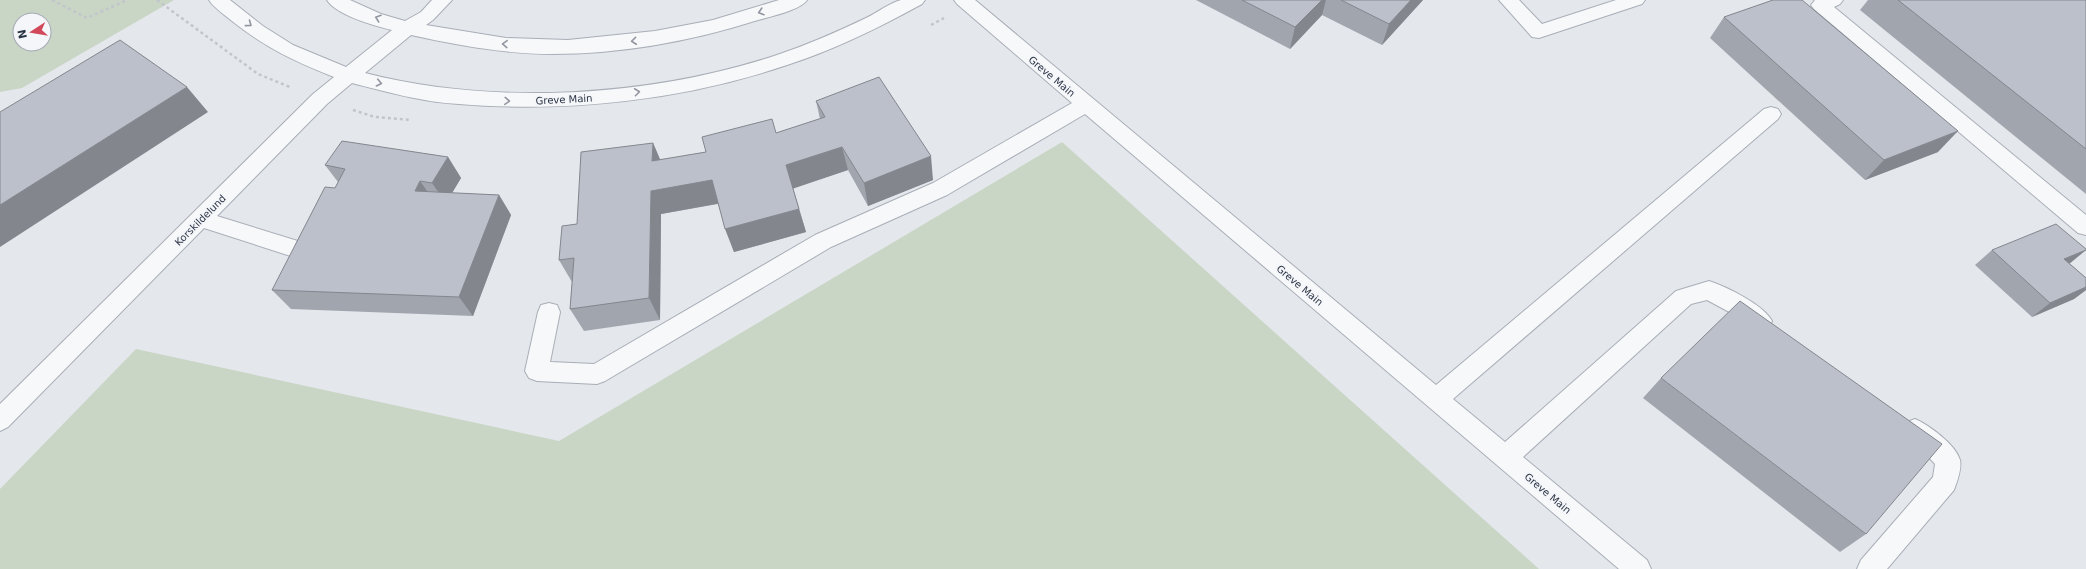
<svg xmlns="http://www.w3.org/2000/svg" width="2086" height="569" font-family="'DejaVu Sans',sans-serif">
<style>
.green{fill:#c9d6c5;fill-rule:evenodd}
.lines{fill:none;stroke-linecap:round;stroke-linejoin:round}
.minor-casing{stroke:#a9aeb7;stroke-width:2}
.path{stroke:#c2c5cb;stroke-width:2.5;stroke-dasharray:3 3;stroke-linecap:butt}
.minor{fill:#f7f8fa;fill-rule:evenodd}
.wall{fill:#a1a5ae}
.shaded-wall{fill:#83868d}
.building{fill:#bbc0ca;stroke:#83868d}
.oneway{stroke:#9196a0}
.labels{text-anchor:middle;stroke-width:4;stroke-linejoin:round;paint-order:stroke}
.street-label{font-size:10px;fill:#2b3445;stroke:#f4f6f9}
</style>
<rect width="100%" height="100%" fill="#e4e7ec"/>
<g class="green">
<path d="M 0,0 L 174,0 L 22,88 L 0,92 ZM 20,20 L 44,20 L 44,44 L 20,44 Z"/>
<path d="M 1062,142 L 1539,569 L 0,569 L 0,489 L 136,349 L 559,441 Z"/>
</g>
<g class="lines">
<g class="minor-casing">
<g id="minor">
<path d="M 209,0 L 230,0 L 263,26 L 293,45 L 346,67 L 392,30 C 375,26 336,15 327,0 L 350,0 L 381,14 L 405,21 L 421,12 L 432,0 L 452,0 L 433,20 L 426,25 L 506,38 L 568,40 L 655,31 L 713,20 L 779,0 L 807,0 C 801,10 769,17 758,20 C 692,41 621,54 552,54 C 505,54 456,45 411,35 L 365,73 C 494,106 650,97 777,55 C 807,45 837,32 866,18 C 877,13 889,3 901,0 C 908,0 918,0 925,0 L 922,4 C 880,27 836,49 790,64 C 685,100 569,113 459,104 C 422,102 387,92 352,83 L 327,104 L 217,216 L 314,246 L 317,252 L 314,258 L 306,261 L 204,228 L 8,427 L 0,431 L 0,404 L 313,94 L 334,77 C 294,61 266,48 232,21 C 224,14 214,8 209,0 Z"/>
<path d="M 954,0 L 975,0 L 1436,385 L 1764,109 L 1771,107 L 1778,109 L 1781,114 L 1778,119 L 1453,399 L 1505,442 L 1676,291 L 1709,281 C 1727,287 1764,305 1772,321 L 1769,328 L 1761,330 L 1753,328 L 1733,314 L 1707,300 L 1691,304 L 1523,457 L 1647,560 L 1651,569 L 1619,569 L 1085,114 L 947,195 L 831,247 L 605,381 L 597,384 L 537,381 L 529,378 L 525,371 L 538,312 L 541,305 L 549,303 L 557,305 L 560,312 L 550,362 L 594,364 L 815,235 L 933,183 L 1072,103 L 957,4 Z"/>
<path d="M 1499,0 L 1519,0 L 1542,24 L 1616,0 L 1645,0 L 1642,4 L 1539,38 L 1532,37 Z"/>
<path d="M 1843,0 L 1840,4 L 1834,7 L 2086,215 L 2086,235 L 2078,233 L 1814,9 L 1811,5 L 1815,0 Z"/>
<path d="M 1915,419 C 1929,425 1956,445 1960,460 C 1962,469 1957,482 1954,490 L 1887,569 L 1857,569 L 1861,560 L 1933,477 L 1935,464 L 1919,447 L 1907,438 L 1903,430 L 1907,422 Z"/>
</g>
</g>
<g class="path">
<path d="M 52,0 L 87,18 L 127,0"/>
<path d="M 157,0 L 258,74 L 290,87"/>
<path d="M 931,25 L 944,18"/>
<path d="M 353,110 L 375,117 L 411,120"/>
</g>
<use href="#minor" class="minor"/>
</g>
<g class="wall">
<path d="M 1196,0 L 1423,0 L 1382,45 L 1322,15 L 1290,49 Z"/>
<path d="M 1868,0 L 2086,0 L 2086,194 L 1860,10 Z"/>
<path d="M 1724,17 L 1938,152 L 1865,180 L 1710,38 Z"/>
<path d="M 816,101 L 933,180 L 868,206 L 848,170 L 793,188 L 806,232 L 734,252 L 718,204 L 661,214 L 660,320 L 584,331 L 570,309 L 572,282 L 559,260 L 577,224 L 653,143 L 660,160 L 706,152 L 776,133 L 820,119 Z"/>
<path d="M 448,157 L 461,178 L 452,193 L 499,195 L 511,215 L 473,316 L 291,309 L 272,290 L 335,188 L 338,182 L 325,165 Z"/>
<path d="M 1992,250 L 2086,250 L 2069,263 L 2086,278 L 2086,290 L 2074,299 L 2032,317 L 1975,265 Z"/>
<path d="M 1661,378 L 1866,534 L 1840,552 L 1643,398 Z"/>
</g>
<g class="shaded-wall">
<path d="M 1322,0 L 1326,0 L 1322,15 L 1290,49 L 1295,27 Z"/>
<path d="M 1411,0 L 1423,0 L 1382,45 L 1389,24 Z"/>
<path d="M 187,87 L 208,112 L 0,247 L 0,205 Z"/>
<path d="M 1958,131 L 1938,152 L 1865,180 L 1884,160 Z"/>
<path d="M 653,143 L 663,166 L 652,161 Z"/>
<path d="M 842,147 L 848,170 L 792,189 L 786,165 Z"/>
<path d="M 931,156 L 933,180 L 868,206 L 864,183 Z"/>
<path d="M 448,157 L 461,178 L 446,203 L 432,183 Z"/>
<path d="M 712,180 L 721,203 L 661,214 L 660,320 L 649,298 L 651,191 Z"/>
<path d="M 420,181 L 434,201 L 415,191 Z"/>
<path d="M 499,195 L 511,215 L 473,316 L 459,297 Z"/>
<path d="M 799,209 L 806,232 L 734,252 L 725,229 Z"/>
<path d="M 2086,250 L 2068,265 L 2064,259 Z"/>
<path d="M 2086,287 L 2086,290 L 2074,299 L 2032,317 L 2050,303 Z"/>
</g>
<g class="building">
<path d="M 1242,0 L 1322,0 L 1295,27 Z"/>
<path d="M 1341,0 L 1411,0 L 1389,24 Z"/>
<path d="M 1773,0 L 1802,0 L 1958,131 L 1884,160 L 1724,17 Z"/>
<path d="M 1898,0 L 2086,0 L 2086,149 Z"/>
<path d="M 120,40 L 187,87 L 0,205 L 0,112 Z"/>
<path d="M 879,77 L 931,156 L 864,183 L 842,147 L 786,165 L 799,209 L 725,229 L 712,180 L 651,191 L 649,298 L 570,309 L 574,258 L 559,260 L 562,226 L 577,224 L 581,152 L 653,143 L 652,161 L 706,152 L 702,137 L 772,119 L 776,133 L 825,117 L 816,101 Z"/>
<path d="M 342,141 L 448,157 L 432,183 L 420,181 L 415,191 L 499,195 L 459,297 L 272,290 L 325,187 L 335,188 L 345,169 L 325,165 Z"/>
<path d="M 2056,224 L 2086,249 L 2086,250 L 2064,259 L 2086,278 L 2086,287 L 2050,303 L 1992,250 Z"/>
<path d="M 1740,301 L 1942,444 L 1866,534 L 1661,378 Z"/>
</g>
<defs><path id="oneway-chevron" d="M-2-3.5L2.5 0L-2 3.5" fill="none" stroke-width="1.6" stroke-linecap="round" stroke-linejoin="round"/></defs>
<g class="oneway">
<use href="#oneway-chevron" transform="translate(761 12) rotate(162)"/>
<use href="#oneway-chevron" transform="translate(378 18) rotate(-161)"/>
<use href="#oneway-chevron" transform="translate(249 24) rotate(36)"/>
<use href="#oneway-chevron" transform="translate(634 41) rotate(174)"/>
<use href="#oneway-chevron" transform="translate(505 44) rotate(-177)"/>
<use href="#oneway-chevron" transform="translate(379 83) rotate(12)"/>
<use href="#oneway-chevron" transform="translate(637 92) rotate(-7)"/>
<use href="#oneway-chevron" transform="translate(507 101) rotate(3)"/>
</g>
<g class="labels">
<g class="street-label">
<text transform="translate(1052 76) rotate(40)" y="4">Greve Main</text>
<text transform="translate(564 99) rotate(-3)" y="4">Greve Main</text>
<text transform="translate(200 220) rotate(-45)" y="4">Korskildelund</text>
<text transform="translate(1300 285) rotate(40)" y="4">Greve Main</text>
<text transform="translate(1548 493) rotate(40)" y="4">Greve Main</text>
</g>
</g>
<g transform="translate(32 32) rotate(258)"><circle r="19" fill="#f4f6f9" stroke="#a4a8b1"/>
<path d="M0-3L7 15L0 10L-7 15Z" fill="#d1495b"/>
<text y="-6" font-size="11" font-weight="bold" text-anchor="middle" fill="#2b3445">N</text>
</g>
</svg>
